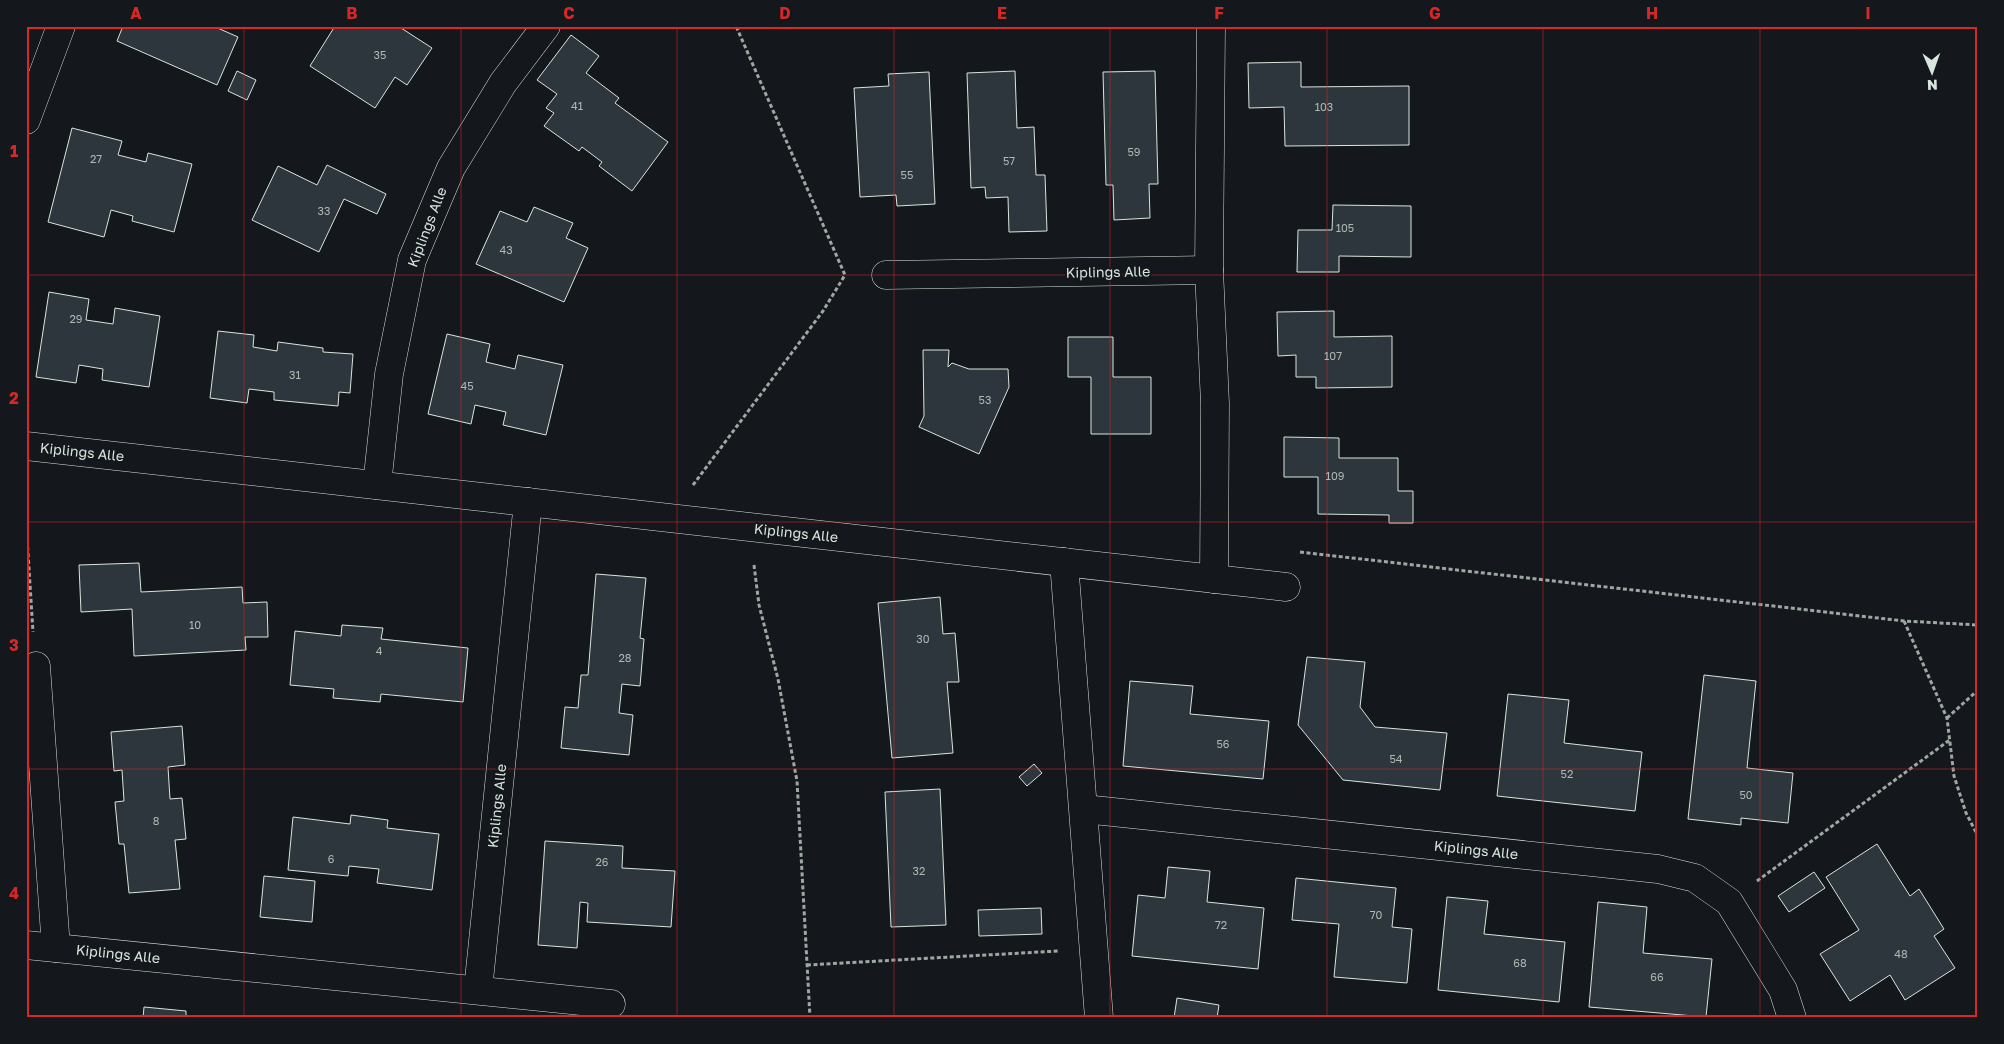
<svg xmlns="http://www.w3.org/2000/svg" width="2004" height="1044" font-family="'Golos Text',sans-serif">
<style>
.building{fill:#2c363c;stroke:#d8e6dc}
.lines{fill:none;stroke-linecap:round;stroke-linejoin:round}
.street-casing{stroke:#d8e6dc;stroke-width:29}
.path{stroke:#9da8a2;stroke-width:3;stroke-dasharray:4 2.5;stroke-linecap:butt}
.street{stroke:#14181c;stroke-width:28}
.grid{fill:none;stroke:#d62828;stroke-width:1;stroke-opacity:0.55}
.labels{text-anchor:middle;stroke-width:4;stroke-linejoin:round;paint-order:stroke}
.number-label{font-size:11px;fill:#adbab4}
.street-label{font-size:14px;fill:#d8e6dc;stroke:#14181c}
.neatline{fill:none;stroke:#d62828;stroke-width:2}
.grid-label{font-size:16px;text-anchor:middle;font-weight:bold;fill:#d62828}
</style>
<rect width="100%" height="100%" fill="#14181c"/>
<g class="building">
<path d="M 123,26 L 213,26 L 238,37 L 217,85 L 117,41 Z"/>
<path d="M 335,26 L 398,26 L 432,48 L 407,85 L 395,77 L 375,108 L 310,66 Z"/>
<path d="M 571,35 L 599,56 L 586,73 L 619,98 L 615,103 L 668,142 L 632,191 L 599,166 L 602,162 L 582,147 L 579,151 L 544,126 L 554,113 L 546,108 L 557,94 L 537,80 Z"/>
<path d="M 1301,62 L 1301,87 L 1409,86 L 1409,145 L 1285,146 L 1284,107 L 1249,108 L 1248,63 Z"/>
<path d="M 237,71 L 256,80 L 247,100 L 228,91 Z"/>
<path d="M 1015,71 L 1017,128 L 1034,127 L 1036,175 L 1045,175 L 1047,231 L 1009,232 L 1008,197 L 986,198 L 985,187 L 971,188 L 967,73 Z"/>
<path d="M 1155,71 L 1158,184 L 1149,184 L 1150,218 L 1114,220 L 1113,185 L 1106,185 L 1103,72 Z"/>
<path d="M 929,72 L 935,204 L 897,206 L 896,195 L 860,197 L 854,88 L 889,86 L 888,74 Z"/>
<path d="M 72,128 L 122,141 L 118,155 L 146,162 L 148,153 L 192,164 L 174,232 L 132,221 L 133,216 L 111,210 L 104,237 L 48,222 Z"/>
<path d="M 327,165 L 386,194 L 377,214 L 344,199 L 319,252 L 252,220 L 278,166 L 317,185 Z"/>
<path d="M 1333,205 L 1411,206 L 1411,257 L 1339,256 L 1339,272 L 1297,272 L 1298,230 L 1332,230 Z"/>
<path d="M 534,207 L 573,223 L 566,238 L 588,248 L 564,302 L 476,264 L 500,211 L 527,222 Z"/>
<path d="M 49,292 L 89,299 L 86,320 L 113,324 L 115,308 L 160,316 L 149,387 L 102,380 L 103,369 L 79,365 L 76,383 L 36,377 Z"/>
<path d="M 1334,311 L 1334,337 L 1392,336 L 1392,387 L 1316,388 L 1316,377 L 1296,377 L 1296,355 L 1278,356 L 1277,312 Z"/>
<path d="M 218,331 L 254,335 L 253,347 L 277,351 L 278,342 L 323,348 L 323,352 L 353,354 L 350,393 L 339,392 L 338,406 L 274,400 L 274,392 L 249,389 L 247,403 L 210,398 Z"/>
<path d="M 447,334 L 490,344 L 486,362 L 515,369 L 518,355 L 563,365 L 546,435 L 503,425 L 506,412 L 475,405 L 471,424 L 428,414 Z"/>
<path d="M 1068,337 L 1113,337 L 1113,377 L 1151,377 L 1151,434 L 1091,434 L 1091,377 L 1068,377 Z"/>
<path d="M 923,350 L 949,350 L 948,367 L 952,363 L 969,369 L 1008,369 L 1009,387 L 979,454 L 919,427 L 924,416 Z"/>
<path d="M 1284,437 L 1339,438 L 1339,458 L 1398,458 L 1398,491 L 1413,491 L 1413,523 L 1389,523 L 1389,515 L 1318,514 L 1318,477 L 1284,477 Z"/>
<path d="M 139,563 L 141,592 L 242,587 L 243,603 L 267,602 L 268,637 L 245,637 L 246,650 L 134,656 L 132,609 L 81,612 L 79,565 Z"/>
<path d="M 596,574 L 646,578 L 640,638 L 644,639 L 640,686 L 622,684 L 619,713 L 633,715 L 629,755 L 561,748 L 565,707 L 578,708 L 581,675 L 588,675 Z"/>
<path d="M 940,597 L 943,634 L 955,633 L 959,682 L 947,682 L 953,753 L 892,758 L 878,603 Z"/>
<path d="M 342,625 L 383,628 L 381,639 L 468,648 L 463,702 L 381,694 L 380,702 L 333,698 L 334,689 L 290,685 L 295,631 L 341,636 Z"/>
<path d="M 1307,657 L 1365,662 L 1360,707 L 1375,727 L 1447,733 L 1440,790 L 1343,780 L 1298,725 Z"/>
<path d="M 1704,675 L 1756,681 L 1747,768 L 1793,773 L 1788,823 L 1741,818 L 1741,825 L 1688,819 Z"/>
<path d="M 1130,681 L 1193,686 L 1190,714 L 1269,721 L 1263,779 L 1123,766 Z"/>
<path d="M 1508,694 L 1569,700 L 1564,743 L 1642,752 L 1635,811 L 1497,796 Z"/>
<path d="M 182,726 L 185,765 L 168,767 L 170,799 L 182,798 L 186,839 L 175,840 L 180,889 L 129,893 L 124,844 L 119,844 L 115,802 L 124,801 L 122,770 L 114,771 L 111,732 Z"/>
<path d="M 1034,764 L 1042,773 L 1027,786 L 1019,777 Z"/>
<path d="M 940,789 L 946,925 L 891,927 L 885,792 Z"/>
<path d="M 351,815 L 388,820 L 387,828 L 439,834 L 432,890 L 377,883 L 379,869 L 349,866 L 348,876 L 288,870 L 293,817 L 350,824 Z"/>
<path d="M 545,841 L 623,846 L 622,868 L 675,871 L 671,927 L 587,922 L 588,903 L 580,902 L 577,948 L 538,945 Z"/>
<path d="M 1877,844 L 1910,896 L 1919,889 L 1944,929 L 1934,936 L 1955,968 L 1905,1000 L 1890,975 L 1850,1001 L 1820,954 L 1859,930 L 1826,877 Z"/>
<path d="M 1168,867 L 1210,871 L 1207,902 L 1264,908 L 1258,969 L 1132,956 L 1138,895 L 1165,898 Z"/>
<path d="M 1814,872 L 1825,888 L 1789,912 L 1778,896 Z"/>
<path d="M 264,876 L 315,881 L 312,922 L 260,917 Z"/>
<path d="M 1296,878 L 1396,888 L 1392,927 L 1412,929 L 1407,983 L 1334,977 L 1339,924 L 1292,920 Z"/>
<path d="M 1447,897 L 1488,901 L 1484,934 L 1565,942 L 1559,1002 L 1438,990 Z"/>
<path d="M 1598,902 L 1647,907 L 1643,953 L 1712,959 L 1706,1017 L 1589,1007 Z"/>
<path d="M 1041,908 L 1042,934 L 979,936 L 978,910 Z"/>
<path d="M 1177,998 L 1219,1005 L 1217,1018 L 1174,1018 Z"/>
<path d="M 144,1007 L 186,1011 L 186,1018 L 143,1018 Z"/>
</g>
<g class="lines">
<g class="street-casing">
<g id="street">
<path d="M 1211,26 L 1209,270 L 1215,404 L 1214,579"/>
<path d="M 26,120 L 61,26"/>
<path d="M 886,275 L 1209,270"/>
<path d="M 26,446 L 1286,587"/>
<path d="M 377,485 L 389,374 L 412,260 L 451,168 L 503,83 L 546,26"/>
<path d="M 1064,562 L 1099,1018"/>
<path d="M 36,666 L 56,948"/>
<path d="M 1084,809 L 1658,869 L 1695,878 L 1729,902 L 1783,990 L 1792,1018"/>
<path d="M 26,945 L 611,1004"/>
<path d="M 478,990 L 528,502"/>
</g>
</g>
<g class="path">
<path d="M 693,485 L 823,311 L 845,275 L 736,26"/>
<path d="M 26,521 L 33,632"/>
<path d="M 1300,552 L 1904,621 L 1978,625"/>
<path d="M 754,565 L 759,605 L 778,679 L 797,781 L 810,1018"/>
<path d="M 1904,621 L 1947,718 L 1954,776 L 1966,813 L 1978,836"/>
<path d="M 1947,718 L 1978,690"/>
<path d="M 1757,881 L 1951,739"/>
<path d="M 807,965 L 1058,951"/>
</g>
<use href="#street" class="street"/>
</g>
<path class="grid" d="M 244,26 L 244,1018M 461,26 L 461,1018M 677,26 L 677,1018M 894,26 L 894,1018M 1110,26 L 1110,1018M 1327,26 L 1327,1018M 1543,26 L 1543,1018M 1760,26 L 1760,1018M 26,275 L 1978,275M 26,522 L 1978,522M 26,769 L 1978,769"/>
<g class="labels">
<g class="number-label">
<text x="380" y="59">35</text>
<text x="577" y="110">41</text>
<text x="1324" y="111">103</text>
<text x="1134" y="156">59</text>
<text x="96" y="163">27</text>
<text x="1009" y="165">57</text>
<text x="907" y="179">55</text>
<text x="324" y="215">33</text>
<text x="1345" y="232">105</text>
<text x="506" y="254">43</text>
<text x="76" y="323">29</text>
<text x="1333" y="360">107</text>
<text x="295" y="379">31</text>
<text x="467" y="390">45</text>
<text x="985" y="404">53</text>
<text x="1335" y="480">109</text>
<text x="195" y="629">10</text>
<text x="923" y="643">30</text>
<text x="379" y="655">4</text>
<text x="625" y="662">28</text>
<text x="1223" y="748">56</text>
<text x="1396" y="763">54</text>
<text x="1567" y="778">52</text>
<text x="1746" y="799">50</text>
<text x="156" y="825">8</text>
<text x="331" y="863">6</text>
<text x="602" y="866">26</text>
<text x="919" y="875">32</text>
<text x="1376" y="919">70</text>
<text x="1221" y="929">72</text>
<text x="1901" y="958">48</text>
<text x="1520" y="967">68</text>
<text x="1657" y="981">66</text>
</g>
<g class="street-label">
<text transform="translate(427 227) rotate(-69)" y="5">Kiplings Alle</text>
<text transform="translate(1108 272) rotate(-1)" y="5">Kiplings Alle</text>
<text transform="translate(82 452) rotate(6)" y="5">Kiplings Alle</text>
<text transform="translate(796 533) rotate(6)" y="5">Kiplings Alle</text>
<text transform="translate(497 806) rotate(-84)" y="5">Kiplings Alle</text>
<text transform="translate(1476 850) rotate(6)" y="5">Kiplings Alle</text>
<text transform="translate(118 954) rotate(6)" y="5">Kiplings Alle</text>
</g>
</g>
<rect width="2004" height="1044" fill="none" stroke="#14181c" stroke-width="55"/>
<g transform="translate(1932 72) rotate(178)" stroke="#14181c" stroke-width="4" paint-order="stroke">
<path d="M0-4L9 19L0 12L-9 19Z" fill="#d8e6dc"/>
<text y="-8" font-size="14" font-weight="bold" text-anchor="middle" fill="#d8e6dc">N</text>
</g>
<rect x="28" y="28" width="1948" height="988" class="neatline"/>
<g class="grid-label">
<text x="136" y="19">A</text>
<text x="352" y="19">B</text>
<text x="569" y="19">C</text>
<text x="785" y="19">D</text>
<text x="1002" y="19">E</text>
<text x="1219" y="19">F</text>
<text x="1435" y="19">G</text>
<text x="1652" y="19">H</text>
<text x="1868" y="19">I</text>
<text x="14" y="157">1</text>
<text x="14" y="404">2</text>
<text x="14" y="651">3</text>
<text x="14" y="899">4</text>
</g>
</svg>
